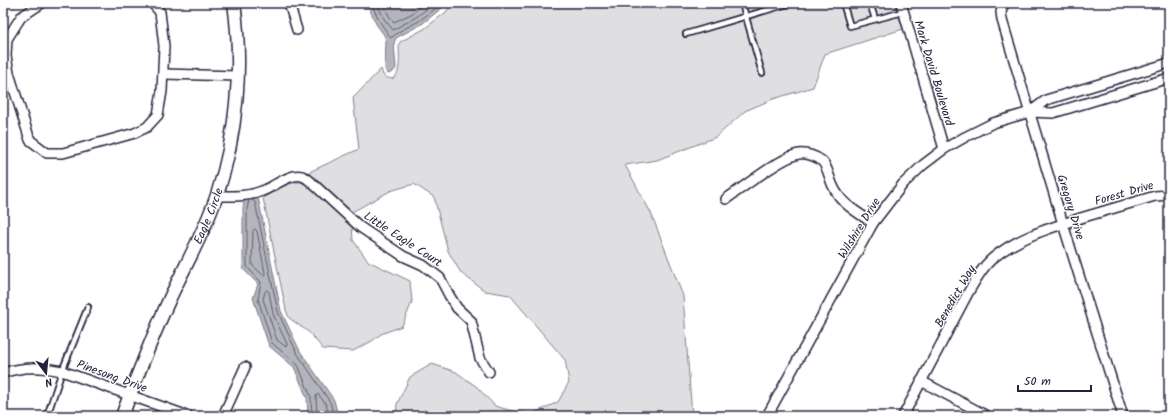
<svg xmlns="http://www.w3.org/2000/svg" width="1172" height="419" font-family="Kalam,sans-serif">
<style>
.green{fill:#dfdfe2;stroke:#80808e}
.water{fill:#b4b4bc;stroke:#7a7a88}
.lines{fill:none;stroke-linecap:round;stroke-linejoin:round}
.shore{stroke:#5c5c6f;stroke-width:1}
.service-casing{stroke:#22223b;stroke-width:8}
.minor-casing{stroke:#22223b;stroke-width:12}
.tertiary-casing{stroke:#22223b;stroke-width:15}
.service{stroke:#fff;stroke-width:4.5}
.minor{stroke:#fff;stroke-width:9}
.tertiary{stroke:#fff;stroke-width:12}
.labels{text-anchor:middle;stroke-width:3;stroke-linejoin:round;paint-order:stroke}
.street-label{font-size:12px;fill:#22223b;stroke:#fff}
</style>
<rect width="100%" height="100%" fill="#fff"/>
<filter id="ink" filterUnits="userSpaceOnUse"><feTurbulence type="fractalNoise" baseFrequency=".025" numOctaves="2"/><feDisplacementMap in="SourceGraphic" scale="8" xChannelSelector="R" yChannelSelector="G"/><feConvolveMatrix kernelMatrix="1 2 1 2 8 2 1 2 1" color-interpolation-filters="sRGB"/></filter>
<g filter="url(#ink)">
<g class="green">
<path d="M 453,3 L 894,3 L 903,29 L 825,54 L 813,87 L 773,99 L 745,111 L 716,137 L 657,160 L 625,165 L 651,213 L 683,296 L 692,416 L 396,416 L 397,404 L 410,377 L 432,364 L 456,372 L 477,387 L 495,406 L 509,410 L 532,414 L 558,402 L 569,382 L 565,360 L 510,295 L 485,291 L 461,273 L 448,251 L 434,197 L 414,184 L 390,191 L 352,212 L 314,177 L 307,173 L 359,149 L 353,98 L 381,69 L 383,75 C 403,90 399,54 399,45 L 400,42 L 424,29 L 445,13 Z"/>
<path d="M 296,182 L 301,182 L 308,186 L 352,227 L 353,240 L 368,261 L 410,281 L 412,302 L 402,326 L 381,334 L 372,341 L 353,351 L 323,349 L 310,333 L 289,318 L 286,310 L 263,198 L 280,187 Z"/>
</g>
<g class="water">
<path d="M 367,3 L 448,3 L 422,24 L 396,38 L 394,43 L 396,68 L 393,72 L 388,74 L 386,72 L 385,69 L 386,40 L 384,35 L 376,24 Z"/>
<path d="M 245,195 L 258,197 L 281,311 L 300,351 L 334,400 L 338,416 L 308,416 L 307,398 L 294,367 L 269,346 L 253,298 L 258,284 L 243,269 L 243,208 Z"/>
</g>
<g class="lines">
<g class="shore">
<path d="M 371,3 L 380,22 L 391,38 L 400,31 L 419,21 L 443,3"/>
<path d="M 377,3 L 384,19 L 393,30 L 416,17 L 435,3"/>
<path d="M 383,3 L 389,16 L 394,22 L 413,13 L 424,3"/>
<path d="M 249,200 L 247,209 L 247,267 L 261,282 L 258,299 L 272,343 L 298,365 L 311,397 L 312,416"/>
<path d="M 252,200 L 255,202 L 278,312 L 297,353 L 330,402 L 334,416"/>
<path d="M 255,229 L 257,231 L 265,273 L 264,276 L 252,265 L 253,231 Z"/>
<path d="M 267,290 L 269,292 L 273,314 L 287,344 L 286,347 L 277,340 L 263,299 L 265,292 Z"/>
<path d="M 317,416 L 316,396 L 318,394 L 326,404 L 329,416"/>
</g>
<g class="service-casing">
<g id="service">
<path d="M 742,3 L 762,73"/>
<path d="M 843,3 L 850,26 L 903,12"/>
<path d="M 870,3 L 875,19"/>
<path d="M 686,34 L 791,3"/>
<path d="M 47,416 L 62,371 L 88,307"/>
</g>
</g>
<g class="minor-casing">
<g id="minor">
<path d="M 42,3 L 21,17 L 7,39 L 6,56 L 9,73 L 30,140 L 47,153 L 63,153 L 135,133 L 147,127 L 158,115 L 162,91 L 164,46 L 160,12 L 152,3"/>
<path d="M 289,3 L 297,30"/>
<path d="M 901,3 L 944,149"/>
<path d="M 1004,3 L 1001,12 L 1002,20 L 1063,224 L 1123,416"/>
<path d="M 164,74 L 238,76"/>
<path d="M 1030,112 L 1046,100 L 1169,63"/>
<path d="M 216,196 C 231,196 248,197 262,191 C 274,187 289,173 302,176 C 305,177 308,179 310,181 L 360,227 L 403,256 L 423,265 L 440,278 L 449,295 L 457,308 L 471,321 L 480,358 L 489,372"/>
<path d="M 726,199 C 741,189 783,156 799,154 C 806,153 816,156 822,161 C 828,167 829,178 833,186 C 841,204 857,212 873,223"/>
<path d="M 3,373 C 25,366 40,367 62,371 L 188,416"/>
<path d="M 921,381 L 987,416"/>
<path d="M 223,416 L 245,367"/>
<path d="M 767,416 L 873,223 L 903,184 L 923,165 L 944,149 L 965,137 L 993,123 L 1030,112 L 1053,113 L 1169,78"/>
<path d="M 903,416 L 968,293 C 975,281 982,267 993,258 C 1018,237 1053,227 1084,217 C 1108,210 1131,203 1155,196 L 1169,195"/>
</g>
</g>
<g class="tertiary-casing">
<g id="tertiary">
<path id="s1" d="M 122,416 C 137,376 152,337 170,298 C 186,264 205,231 217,195 C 237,134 243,67 234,3"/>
</g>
</g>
<use href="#service" class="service"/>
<use href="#minor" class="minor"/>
<use href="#tertiary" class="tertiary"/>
</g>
</g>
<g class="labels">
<g class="street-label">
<text transform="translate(934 73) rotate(73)" y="4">Mark David Boulevard</text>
<text transform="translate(1124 193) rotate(-16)" y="4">Forest Drive</text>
<text transform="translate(1071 207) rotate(73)" y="4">Gregory Drive</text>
<text dy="4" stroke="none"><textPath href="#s1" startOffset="218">Eagle Circle</textPath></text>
<text transform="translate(859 228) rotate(-58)" y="4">Wilshire Drive</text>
<text transform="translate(403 239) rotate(33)" y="4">Little Eagle Court</text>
<text transform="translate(955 296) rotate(-60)" y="4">Benedict Way</text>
<text transform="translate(112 376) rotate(20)" y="4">Pinesong Drive</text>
</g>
</g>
<rect width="1172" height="419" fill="none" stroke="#fff" stroke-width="16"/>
<rect x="8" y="8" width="1156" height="403" fill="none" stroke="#22223b" stroke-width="1.5" filter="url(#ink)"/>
<g transform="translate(46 373) rotate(164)" stroke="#ffffff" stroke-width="3" paint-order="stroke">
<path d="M0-3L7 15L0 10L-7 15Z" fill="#22223b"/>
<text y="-6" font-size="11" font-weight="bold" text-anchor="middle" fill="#22223b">N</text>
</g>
<path d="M1018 385v6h73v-6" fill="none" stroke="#22223b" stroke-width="2"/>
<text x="1024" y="385" font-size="12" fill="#22223b" stroke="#ffffff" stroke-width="3" paint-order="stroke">50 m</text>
</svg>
